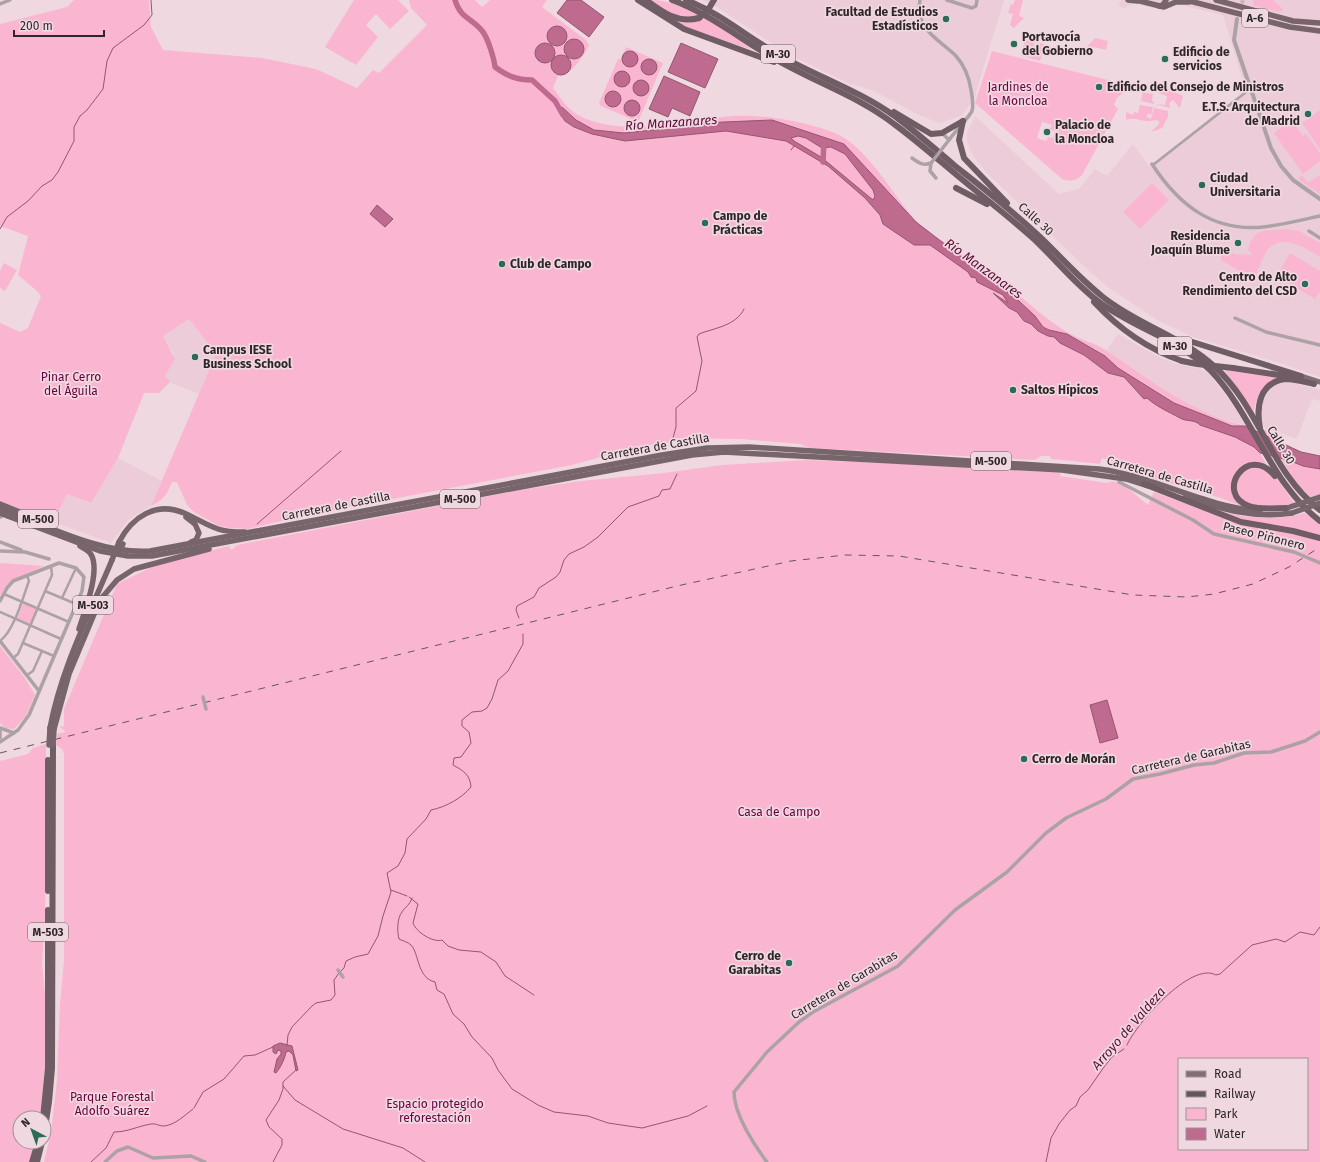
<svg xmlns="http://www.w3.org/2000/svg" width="1320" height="1162" font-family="'Fira Sans',sans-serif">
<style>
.built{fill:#ecccd8}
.green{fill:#fab6d1;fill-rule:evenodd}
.water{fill:#be6b8f;stroke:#935670;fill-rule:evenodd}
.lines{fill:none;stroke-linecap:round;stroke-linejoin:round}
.stream{stroke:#935670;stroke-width:1}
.river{stroke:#be6b8f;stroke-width:5.5}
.tertiary-tunnel{stroke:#c9b4bb;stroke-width:4;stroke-dasharray:4 2;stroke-linecap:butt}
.pedestrian{stroke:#aca2a5;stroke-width:2.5}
.minor{stroke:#aca2a5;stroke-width:3.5}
.tertiary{stroke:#aca2a5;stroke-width:4}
.primary{stroke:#806e75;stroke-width:5}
.trunk{stroke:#78656c;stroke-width:5.5}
.motorway{stroke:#705c64;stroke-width:6}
.rail{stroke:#64575c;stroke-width:1;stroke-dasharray:7 7;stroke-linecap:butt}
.minor-bridge{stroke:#aca2a5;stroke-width:3.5}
.trunk-bridge{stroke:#78656c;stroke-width:5.5}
.motorway-bridge{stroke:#705c64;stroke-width:6}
.poi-dot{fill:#2a6b5a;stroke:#efd8e0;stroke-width:1.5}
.labels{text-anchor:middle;stroke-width:3.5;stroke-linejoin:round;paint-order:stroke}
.shield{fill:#efd8e0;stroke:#695b60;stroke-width:1}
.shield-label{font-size:11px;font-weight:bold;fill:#2f2629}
.poi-label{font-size:12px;font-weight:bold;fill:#2f2629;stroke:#efd8e0;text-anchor:start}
.park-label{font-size:12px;fill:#6d0140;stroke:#efd8e0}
.street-label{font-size:12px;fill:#2f2629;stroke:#efd8e0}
.water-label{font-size:13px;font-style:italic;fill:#5a0e37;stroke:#efd8e0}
</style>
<rect width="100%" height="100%" fill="#efd8e0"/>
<g class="built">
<path d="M 702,0 L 1004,0 L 974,99 L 961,116 L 939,123 L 917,114 L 876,92 L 857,85 L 850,84 L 790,55 L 715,6 Z"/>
<path d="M 1121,0 L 1320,0 L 1320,377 L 1277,362 L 1193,337 L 1157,320 L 1109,288 L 1089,271 L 987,173 L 973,156 L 967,141 L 967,133 L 975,116 L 1059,194 L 1079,189 L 1095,169 L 1107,176 L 1133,144 L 1149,166 L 1246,90 L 1223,15 L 1178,4 L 1162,10 L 1134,3 L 1125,8 L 1118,6 Z"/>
<path d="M 189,319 L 216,354 L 199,394 L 169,382 L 165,376 L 174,354 L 163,336 Z"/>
<path d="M 1118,334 L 1155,355 L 1174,363 L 1198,368 L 1208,373 L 1232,403 L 1245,426 L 1203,412 L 1180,401 L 1129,368 L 1107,350 Z"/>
<path d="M 1290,382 L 1320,390 L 1320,401 L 1312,399 L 1297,439 L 1265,428 L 1261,420 L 1260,408 L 1264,397 L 1269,390 L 1278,384 Z"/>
<path d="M 118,458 L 162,481 L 151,506 L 128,520 L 111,543 L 54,522 L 67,494 L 91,503 Z"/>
</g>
<g class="green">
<path d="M 74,0 L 149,0 L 151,27 L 163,50 L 262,58 L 316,69 L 357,88 L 373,70 L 379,73 L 427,25 L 411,8 L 409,0 L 475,0 L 482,7 L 490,0 L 547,0 L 542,7 L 586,40 L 589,45 C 585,55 570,77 558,76 L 553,88 C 561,98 566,108 578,115 C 611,134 664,125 700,123 C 734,107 804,120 837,134 C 869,148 896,201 920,225 C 926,232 936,237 944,242 C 963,255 981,268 1000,281 C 1023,297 1043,318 1067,332 C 1080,340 1096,343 1109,352 C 1152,382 1193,413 1245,426 L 1265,462 L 1295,504 L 1273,507 L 1241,506 L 1221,498 L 1114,467 L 1112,461 L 1102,458 L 1100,464 L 1052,459 L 1049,456 L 1041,456 L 1035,460 L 810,448 L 800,444 L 741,439 L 677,438 L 674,442 L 641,446 L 572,465 L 302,516 L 248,529 L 229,528 L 219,526 L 194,512 L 187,505 L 177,482 L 172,482 C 167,495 163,500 151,506 L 216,354 L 189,319 L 163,336 L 175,359 L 165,376 L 170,382 L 159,393 L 144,393 L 118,458 L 91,503 L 67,494 L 54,522 L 0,502 L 0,323 L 20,332 L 28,328 L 41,296 L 37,291 L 18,275 L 28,236 L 0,226 L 0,24 L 67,7 Z"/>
<path d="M 354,0 L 398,0 L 409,11 L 390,29 L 376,14 L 366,25 L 378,37 L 356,65 L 325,47 Z"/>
<path d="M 650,0 C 685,0 725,31 753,50 L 693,31 L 668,16 Z"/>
<path d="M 1015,0 L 1023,0 L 1019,16 L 1024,18 L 1014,28 L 1010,25 L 1013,14 L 1008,13 L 1011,4 L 1013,5 Z"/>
<path d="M 1253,0 L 1273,0 L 1283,9 L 1281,12 L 1254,6 Z"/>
<path d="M 1095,38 L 1108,41 L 1106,50 L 1094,47 L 1091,52 L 1085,52 L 1084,50 Z"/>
<path d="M 1025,40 L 1035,42 L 1033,47 L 1034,49 L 1037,47 L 1037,42 L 1047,45 L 1044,55 L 1042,55 L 1040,61 L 1021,56 Z"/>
<path d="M 626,47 L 663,63 L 639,120 L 636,121 L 601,106 L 599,103 L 618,59 L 621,59 Z"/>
<path d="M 992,51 L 1124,84 L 1123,93 L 1117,98 L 1114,105 L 1118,109 L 1082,175 C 1076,181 1070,182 1062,179 L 975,103 ZM 1042,122 L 1052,125 L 1050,129 L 1055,131 L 1053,138 L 1048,137 L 1046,141 L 1037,138 Z"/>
<path d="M 1134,83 L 1141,84 L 1145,89 L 1145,93 L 1153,94 L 1152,101 L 1154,102 L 1154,104 L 1141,101 L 1143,92 L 1135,87 Z"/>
<path d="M 1160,85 L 1183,96 L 1180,108 L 1173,100 L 1169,103 L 1170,108 L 1155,104 L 1165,105 L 1167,96 L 1158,93 Z"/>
<path d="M 1140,105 L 1153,107 L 1151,116 L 1149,113 L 1146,116 L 1151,119 L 1154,108 L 1168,111 L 1168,117 L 1162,128 L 1151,132 L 1159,124 L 1159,121 C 1154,119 1151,122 1146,121 C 1138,120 1134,117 1126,120 L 1126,112 L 1133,115 L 1134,112 L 1138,113 Z"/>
<path d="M 1320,110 L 1320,149 L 1302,123 Z"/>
<path d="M 1291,120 L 1303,136 L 1306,134 L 1320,153 L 1320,161 L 1303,174 L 1274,133 Z"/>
<path d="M 1302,175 L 1308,183 L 1320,175 L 1320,194 L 1298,179 Z"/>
<path d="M 1152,183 L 1169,200 L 1140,229 L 1123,212 Z"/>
<path d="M 1287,229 L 1299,231 L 1320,243 L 1320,257 C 1303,246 1276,230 1264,256 C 1260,264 1258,272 1254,280 L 1221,260 L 1221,251 L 1226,248 L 1234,254 L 1253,255 L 1248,250 C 1255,225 1266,232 1287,229 Z"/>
<path d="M 1290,253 L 1320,271 L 1320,292 L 1315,299 L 1277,276 Z"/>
<path d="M 4,263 L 17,270 L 5,291 L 0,288 L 0,271 Z"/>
<path d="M 1225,371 L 1241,371 L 1281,378 C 1266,388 1256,393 1254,412 Z"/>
<path d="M 1263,430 L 1266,430 C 1279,446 1300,452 1320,457 L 1320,495 L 1311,498 L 1296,482 Z"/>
<path d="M 807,460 L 936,465 L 1061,473 L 1060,476 L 1107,483 L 1113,481 L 1126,487 L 1148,505 L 1154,492 L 1221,517 L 1222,512 C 1249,518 1278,521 1305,513 L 1320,525 L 1320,1162 L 44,1162 L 51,1133 L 57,1080 L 60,1004 L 64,961 L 64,754 L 62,749 L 56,745 L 57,734 L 65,732 L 64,730 L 59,727 L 64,726 L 64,709 L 117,584 L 154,566 L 221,548 L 230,546 L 230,549 L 233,549 L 237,545 L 520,490 L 581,481 L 664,473 L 722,465 ZM 1179,1059 L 1307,1059 L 1307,1149 L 1179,1149 Z"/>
<path d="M 0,563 L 44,566 L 10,581 L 0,596 Z"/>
<path d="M 23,603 L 36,609 L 30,624 L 17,618 Z"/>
<path d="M 0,646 L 25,678 L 35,695 L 26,716 L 14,729 L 5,728 L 0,723 Z"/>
<path d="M 46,744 L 45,914 L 42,964 L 45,994 L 45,1068 L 40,1118 L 20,1118 L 20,1142 L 35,1142 L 29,1162 L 0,1162 L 0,761 L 28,754 L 33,748 Z"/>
</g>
<g class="water">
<path d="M 567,0 L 581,0 L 604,17 L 589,37 L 557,13 Z"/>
<circle cx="557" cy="36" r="10"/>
<circle cx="574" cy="49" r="10"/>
<path d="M 681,43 L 718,59 L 705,88 L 668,72 Z"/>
<circle cx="545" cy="53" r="10"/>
<circle cx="630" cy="59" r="8"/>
<circle cx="561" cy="65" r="10"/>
<circle cx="649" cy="67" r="8"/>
<circle cx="622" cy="79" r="8"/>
<path d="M 664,76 L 700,92 L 690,116 L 672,108 L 668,117 L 649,109 Z"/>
<circle cx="641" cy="88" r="8"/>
<circle cx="613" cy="99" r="8"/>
<circle cx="632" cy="108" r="8"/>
<path d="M 562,107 L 576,120 L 594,130 L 624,133 L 654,130 L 677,124 L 772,120 L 844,144 L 916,222 L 1019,301 L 1035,316 L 1043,327 L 1049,330 L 1067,334 L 1105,356 L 1118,368 L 1174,403 L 1232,426 L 1245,426 L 1301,452 L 1320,456 L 1320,469 L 1303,466 L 1288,460 L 1260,453 L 1254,447 L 1235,437 L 1200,425 C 1195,419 1186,422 1180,418 C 1169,412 1157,407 1147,398 L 1144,399 L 1124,377 L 1108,373 L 1084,355 L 1060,343 L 1054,337 L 1048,336 L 1038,331 L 1031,324 L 1024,321 L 1017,312 L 1009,308 L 993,293 L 1008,303 L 1003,295 L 977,282 L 976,278 L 971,277 L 968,272 L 930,245 L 914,245 L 883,224 L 880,215 L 865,198 L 828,166 L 786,141 L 726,131 L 625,141 L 592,134 L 574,127 L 565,121 L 559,112 ZM 798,136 L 806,138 L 822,148 L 831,147 L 845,154 L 873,190 L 875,196 L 873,200 L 821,157 L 794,141 L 791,138 Z"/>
<path d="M 377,205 L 393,219 L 385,227 L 370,214 Z"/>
<path d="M 1107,700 L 1118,738 L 1100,743 L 1090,705 Z"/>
<path d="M 280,1043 L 292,1046 L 298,1070 L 296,1071 L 293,1055 L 289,1051 L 286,1052 C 285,1058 281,1067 276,1073 L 274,1072 L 277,1059 L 281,1054 L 281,1051 L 278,1050 L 276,1054 L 273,1052 L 273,1046 Z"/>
</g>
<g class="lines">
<g class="stream">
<path d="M 791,150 L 794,146"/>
<path d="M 0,229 L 7,217 L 28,201 L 42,186 L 52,180 L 58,172 L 74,141 L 74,127 L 80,116 L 87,110 L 103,89 L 107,61 L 113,48 L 144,25 L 152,15 L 151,0"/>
<path d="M 673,438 L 676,427 L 676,408 L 696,391 L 702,361 L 697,337 L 699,334 C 714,328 736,326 744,309"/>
<path d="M 257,524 L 341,451"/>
<path d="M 519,618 L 516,610 L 517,606 L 534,597 L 539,588 L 556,577 L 560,572 L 564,560 L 569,554 L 584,547 L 598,537 L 628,507 L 659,496 L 662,490 L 670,489 L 677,474"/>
<path d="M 391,890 L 407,896"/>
<path d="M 409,897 L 418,904 L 413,923 C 416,932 433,943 442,940 L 448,946 L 459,950 L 481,952 L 496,962 L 505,976 L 534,995"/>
<path d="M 412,898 C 410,905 405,907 402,912 C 397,918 397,932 399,939 C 403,941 408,942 411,945 C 419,953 417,978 435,982 L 437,990 L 444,994 L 453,1014 L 464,1024 L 472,1037 L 492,1058 L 498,1070 L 512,1089 L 538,1105 L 554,1112 L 588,1116 L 608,1123 L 642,1128 L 688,1116 L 707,1106"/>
<path d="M 341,971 L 344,968 L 346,961 L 355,957 L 368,954 L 378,936 L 383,916 L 391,892 L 387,873 L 398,866 L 405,853 L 407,839 L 426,819 L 431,810 C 446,807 462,798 471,787 C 470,775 464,771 453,765 L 454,758 L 461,757 L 471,743 L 469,732 L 462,726 L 462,720 L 472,712 L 482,711 L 487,708 L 492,699 L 498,680 L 508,671 L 523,644 L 523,634"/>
<path d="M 287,1045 L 288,1035 L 292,1027 L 312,1006 L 316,1003 L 331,1000 L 335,995 L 334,980 L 339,973"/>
<path d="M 1127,1045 C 1136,1024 1191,961 1216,975 L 1220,974 L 1252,945 L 1276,939 L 1285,942 L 1300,932 L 1314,935 L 1320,927"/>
<path d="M 283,1086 L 295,1100 L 343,1129 L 403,1148 L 425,1162"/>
<path d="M 194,1108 L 203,1092 L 224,1079 L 244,1056 L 255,1055 L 273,1047"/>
<path d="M 91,1162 L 106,1148 L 114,1132 C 128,1132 138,1126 151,1124 C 156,1123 159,1126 163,1126 C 174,1126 185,1115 193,1109"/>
<path d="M 273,1162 L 282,1145 L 282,1139 L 269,1127 L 266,1120 L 279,1100 L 283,1089 L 283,1082 L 296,1070"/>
<path d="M 1046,1162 L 1051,1138 L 1059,1124 L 1070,1110 L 1076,1106 L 1080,1097 L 1088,1090 L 1104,1067 L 1112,1057 L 1124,1049"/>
</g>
<g class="river">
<path d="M 455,0 C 461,20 472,17 483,32 C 488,39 494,58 495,67 C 507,76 517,80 532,80 L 555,101 L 563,115"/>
<path d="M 823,162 L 824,141"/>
</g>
<path class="tertiary-tunnel" d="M 1238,15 L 1243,0"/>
<g class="pedestrian">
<path d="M 1153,165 L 1250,89"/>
<path d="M 45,591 L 76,604"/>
<path d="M 4,594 L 69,622"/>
<path d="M 62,598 L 76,568"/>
<path d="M 0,612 L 61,639"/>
<path d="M 0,641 C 14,631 23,597 29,581 L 27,576"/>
<path d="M 23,643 L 54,656"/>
<path d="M 13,658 L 18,654 L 52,575 L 51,566"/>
<path d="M 27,675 L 33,671 L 42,651"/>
</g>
<g class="minor">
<path d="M 920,0 C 914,29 939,39 956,56 C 964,65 969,77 971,90 C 972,96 974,104 972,111 C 970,116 953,134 949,140 L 942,133"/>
<path d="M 947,0 L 972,8 L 976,6 L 977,0"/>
<path d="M 0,4 L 10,0"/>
<path d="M 912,158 C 919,163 923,166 931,163"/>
<path d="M 931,163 L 930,171 L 936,178"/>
<path d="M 1152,164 C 1178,204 1212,232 1263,227 C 1282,225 1301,220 1320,216"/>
<path d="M 1309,231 L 1320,238"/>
<path d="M 1235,318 L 1266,332 L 1320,345"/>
<path d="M 1119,482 L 1193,520 L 1214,534 L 1294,552 L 1320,563"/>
<path d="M 0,516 L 1,517"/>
<path d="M 0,542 L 21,550"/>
<path d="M 0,551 L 25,552 L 49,559"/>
<path d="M 0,601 L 7,588 L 13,581 L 59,563 L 76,568 L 84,577 L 82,591 L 29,715 L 18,730 L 0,742"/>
<path d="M 0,641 L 39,691"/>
<path d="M 0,728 L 14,733"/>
<path d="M 0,730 L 0,738"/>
<path d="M 338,970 L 343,977"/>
<path d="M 105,1162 L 117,1151 L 128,1147 L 153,1158 L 191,1156 L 205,1162"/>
<path d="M 767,1162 C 754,1145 734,1114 734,1092 L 767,1052 L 799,1022 L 813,1012 L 898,966 L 955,910 L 1007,872 L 1046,833 L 1066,818 L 1106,799 L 1133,779 L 1160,774 L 1194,765 L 1214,763 L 1244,753 L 1271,752 L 1305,741 L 1320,732"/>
</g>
<path class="tertiary" d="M 1237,19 L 1234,40 L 1271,148 L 1281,166 L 1293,180 L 1320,199"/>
<path class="primary" d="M 1301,376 L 1320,382"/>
<g class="trunk">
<path d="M 1128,0 L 1137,1"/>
<path d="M 1136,0 L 1164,7 L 1176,2 L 1189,2"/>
<path d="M 1186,0 L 1290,27 L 1320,31"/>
<path d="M 1216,0 L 1293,21 L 1320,23"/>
<path d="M 1159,6 L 1163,5 L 1166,0"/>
<path d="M 1185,497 C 1222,509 1252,519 1292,513"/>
<path d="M 0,504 L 37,519"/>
<path d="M 0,508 C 45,525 103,555 150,551 L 662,455 L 707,448 L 749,447 L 1099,469 C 1154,476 1204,507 1260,511"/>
<path d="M 0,513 L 100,551 L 128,556 L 152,556 L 692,455 L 724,452 L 1062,470 L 1126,479 L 1148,486"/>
<path d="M 186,517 L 195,524 L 199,533 L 196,540 L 191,542"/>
<path d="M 119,542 C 132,517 156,501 184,513 C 196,518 206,525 218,529 C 227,532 236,532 245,532"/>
<path d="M 79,629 C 84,613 102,568 90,553 C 88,550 83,548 80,546"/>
<path d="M 50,728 C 61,669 89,615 112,560"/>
<path d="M 54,729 L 69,674 L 100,600 L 117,580 L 134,569 L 209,549"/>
</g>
<g class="motorway">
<path d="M 638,0 L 684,29 L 774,62"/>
<path d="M 646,0 C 662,12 678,24 699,18"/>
<path d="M 672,0 C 710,14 740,39 775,59 C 814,82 858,96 894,124 C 920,143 944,165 970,186 C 991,203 1014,221 1035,240 C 1056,260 1075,284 1099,302 C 1134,328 1180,340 1211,371 C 1254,416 1269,482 1320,521"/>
<path d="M 686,0 C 720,13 747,37 779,55 C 818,77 860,91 896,117 C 916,132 935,149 954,165 C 983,188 1013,211 1040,237 C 1061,257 1080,279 1103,297 C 1138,325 1182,336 1215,367 C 1260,408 1271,473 1320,510"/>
<path d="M 894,112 L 931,134 L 942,133 L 963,121"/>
<path d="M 963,121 L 959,140 L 964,158 L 1007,203"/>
<path d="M 956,188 L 987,204"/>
<path d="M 1094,302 C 1120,330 1147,349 1182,361"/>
<path d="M 1186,340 L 1301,376"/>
<path d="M 1233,368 L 1292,377"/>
<path d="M 1260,428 C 1256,407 1259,382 1286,379 C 1295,379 1305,382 1314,384"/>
<path d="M 1275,476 C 1247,442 1214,494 1249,506 C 1261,510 1275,508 1287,508"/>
<path d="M 1144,484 L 1241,522 L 1293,531 L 1320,538"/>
<path d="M 48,891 L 48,760"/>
<path d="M 43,1118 L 48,1068 L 48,910"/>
<path d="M 44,1134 L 49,1102 L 52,1068 L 53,745"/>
<path d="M 32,1162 L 38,1142"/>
<path d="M 37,1162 L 42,1142"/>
</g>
<path class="rail" d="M 0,753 L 677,586 L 791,561 L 845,555 L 899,556 L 1133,595 L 1187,597 L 1214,594 L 1253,584 L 1289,567 L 1320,547"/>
<g class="minor-bridge">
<path d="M 931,163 L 949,140"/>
<path d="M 203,697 L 206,709"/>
</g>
<g class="trunk-bridge">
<path d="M 1290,507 L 1320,497"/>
<path d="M 1292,513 L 1320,503"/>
<path d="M 119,553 L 123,544"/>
<path d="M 112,560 L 119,542"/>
<path d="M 49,745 L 50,728"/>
<path d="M 53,745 L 54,729"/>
</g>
<g class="motorway-bridge">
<path d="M 699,18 L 708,10 L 714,0"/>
<path d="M 1182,361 L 1197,364 L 1233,368"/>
</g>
</g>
<g class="poi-dot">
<circle cx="946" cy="19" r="4"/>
<circle cx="1014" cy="44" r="4"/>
<circle cx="1165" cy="59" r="4"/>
<circle cx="1099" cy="87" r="4"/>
<circle cx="1308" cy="114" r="4"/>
<circle cx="1047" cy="132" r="4"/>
<circle cx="1202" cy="185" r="4"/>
<circle cx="705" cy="223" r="4"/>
<circle cx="1238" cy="243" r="4"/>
<circle cx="502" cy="264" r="4"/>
<circle cx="1305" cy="284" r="4"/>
<circle cx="195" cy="357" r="4"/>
<circle cx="1013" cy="390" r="4"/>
<circle cx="1024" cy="759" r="4"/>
<circle cx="789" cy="963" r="4"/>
</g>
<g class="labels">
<g class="shield">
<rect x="1242" y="9" width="26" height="18" rx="3"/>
<rect x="761" y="45" width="34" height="18" rx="3"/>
<rect x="1158" y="337" width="34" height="18" rx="3"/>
<rect x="971" y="452" width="40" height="18" rx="3"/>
<rect x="440" y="490" width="40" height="18" rx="3"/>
<rect x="18" y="510" width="40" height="18" rx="3"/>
<rect x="73" y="596" width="40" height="18" rx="3"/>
<rect x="28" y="923" width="40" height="18" rx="3"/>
</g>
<g class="shield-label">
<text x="1255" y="22">A-6</text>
<text x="778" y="58">M-30</text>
<text x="1175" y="350">M-30</text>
<text x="991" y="465">M-500</text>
<text x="460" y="503">M-500</text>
<text x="38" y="523">M-500</text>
<text x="93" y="609">M-503</text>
<text x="48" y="936">M-503</text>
</g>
<g class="poi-label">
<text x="938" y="16" text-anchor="end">Facultad de Estudios<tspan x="938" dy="14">Estadísticos</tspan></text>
<text x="1022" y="41">Portavocía<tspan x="1022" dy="14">del Gobierno</tspan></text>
<text x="1173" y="56">Edificio de<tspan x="1173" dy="14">servicios</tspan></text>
<text x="1107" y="91">Edificio del Consejo de Ministros</text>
<text x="1300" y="111" text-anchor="end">E.T.S. Arquitectura<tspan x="1300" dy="14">de Madrid</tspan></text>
<text x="1055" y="129">Palacio de<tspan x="1055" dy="14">la Moncloa</tspan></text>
<text x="1210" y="182">Ciudad<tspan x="1210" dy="14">Universitaria</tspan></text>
<text x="713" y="220">Campo de<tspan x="713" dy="14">Prácticas</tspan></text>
<text x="1230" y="240" text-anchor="end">Residencia<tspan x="1230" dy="14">Joaquín Blume</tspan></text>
<text x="510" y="268">Club de Campo</text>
<text x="1297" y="281" text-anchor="end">Centro de Alto<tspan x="1297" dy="14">Rendimiento del CSD</tspan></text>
<text x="203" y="354">Campus IESE<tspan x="203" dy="14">Business School</tspan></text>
<text x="1021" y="394">Saltos Hípicos</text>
<text x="1032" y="763">Cerro de Morán</text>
<text x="781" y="960" text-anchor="end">Cerro de<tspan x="781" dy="14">Garabitas</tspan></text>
</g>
<g class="park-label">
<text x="1018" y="91">Jardines de<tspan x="1018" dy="14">la Moncloa</tspan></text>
<text x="71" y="381">Pinar Cerro<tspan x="71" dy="14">del Águila</tspan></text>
<text x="779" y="816">Casa de Campo</text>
<text x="112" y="1101">Parque Forestal<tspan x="112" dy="14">Adolfo Suárez</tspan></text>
<text x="435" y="1108">Espacio protegido<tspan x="435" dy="14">reforestación</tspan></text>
</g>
<g class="street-label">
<text transform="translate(1036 219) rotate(42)" y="4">Calle 30</text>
<text transform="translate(1281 445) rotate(59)" y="4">Calle 30</text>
<text transform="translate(655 447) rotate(-10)" y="4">Carretera de Castilla</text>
<text transform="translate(1160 475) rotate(16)" y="4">Carretera de Castilla</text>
<text transform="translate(336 506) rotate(-11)" y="4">Carretera de Castilla</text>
<text transform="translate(1264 536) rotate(14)" y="4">Paseo Piñonero</text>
<text transform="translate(1191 757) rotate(-13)" y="4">Carretera de Garabitas</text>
<text transform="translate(844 985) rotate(-31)" y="4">Carretera de Garabitas</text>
</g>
<g class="water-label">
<text transform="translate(671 122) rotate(-4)" y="5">Río Manzanares</text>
<text transform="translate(984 268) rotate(36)" y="5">Río Manzanares</text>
<text transform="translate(1128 1028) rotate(-49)" y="5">Arroyo de Valdeza</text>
</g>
</g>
<rect x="1178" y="1058" width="130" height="92" fill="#efd8e0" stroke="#a29197"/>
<rect x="1186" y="1071" width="20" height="6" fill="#806e75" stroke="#a29197"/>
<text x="1214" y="1078" font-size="12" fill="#2f2629">Road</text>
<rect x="1186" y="1091" width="20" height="6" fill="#64575c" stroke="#a29197"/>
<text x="1214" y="1098" font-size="12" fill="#2f2629">Railway</text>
<rect x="1186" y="1108" width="20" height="12" fill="#fab6d1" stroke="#a29197"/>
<text x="1214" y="1118" font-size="12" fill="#2f2629">Park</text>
<rect x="1186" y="1128" width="20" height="12" fill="#be6b8f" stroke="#a29197"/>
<text x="1214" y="1138" font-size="12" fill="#2f2629">Water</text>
<g transform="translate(32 1130) rotate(319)"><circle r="19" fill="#efd8e0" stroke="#a29197"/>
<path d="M0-3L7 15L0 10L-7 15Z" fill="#2a6b5a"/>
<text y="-6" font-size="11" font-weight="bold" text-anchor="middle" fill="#2f2629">N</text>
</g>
<path d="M14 30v6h90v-6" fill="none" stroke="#2f2629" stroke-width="2"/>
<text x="20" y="30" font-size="12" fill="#2f2629" stroke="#efd8e0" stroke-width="3" paint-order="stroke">200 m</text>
</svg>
